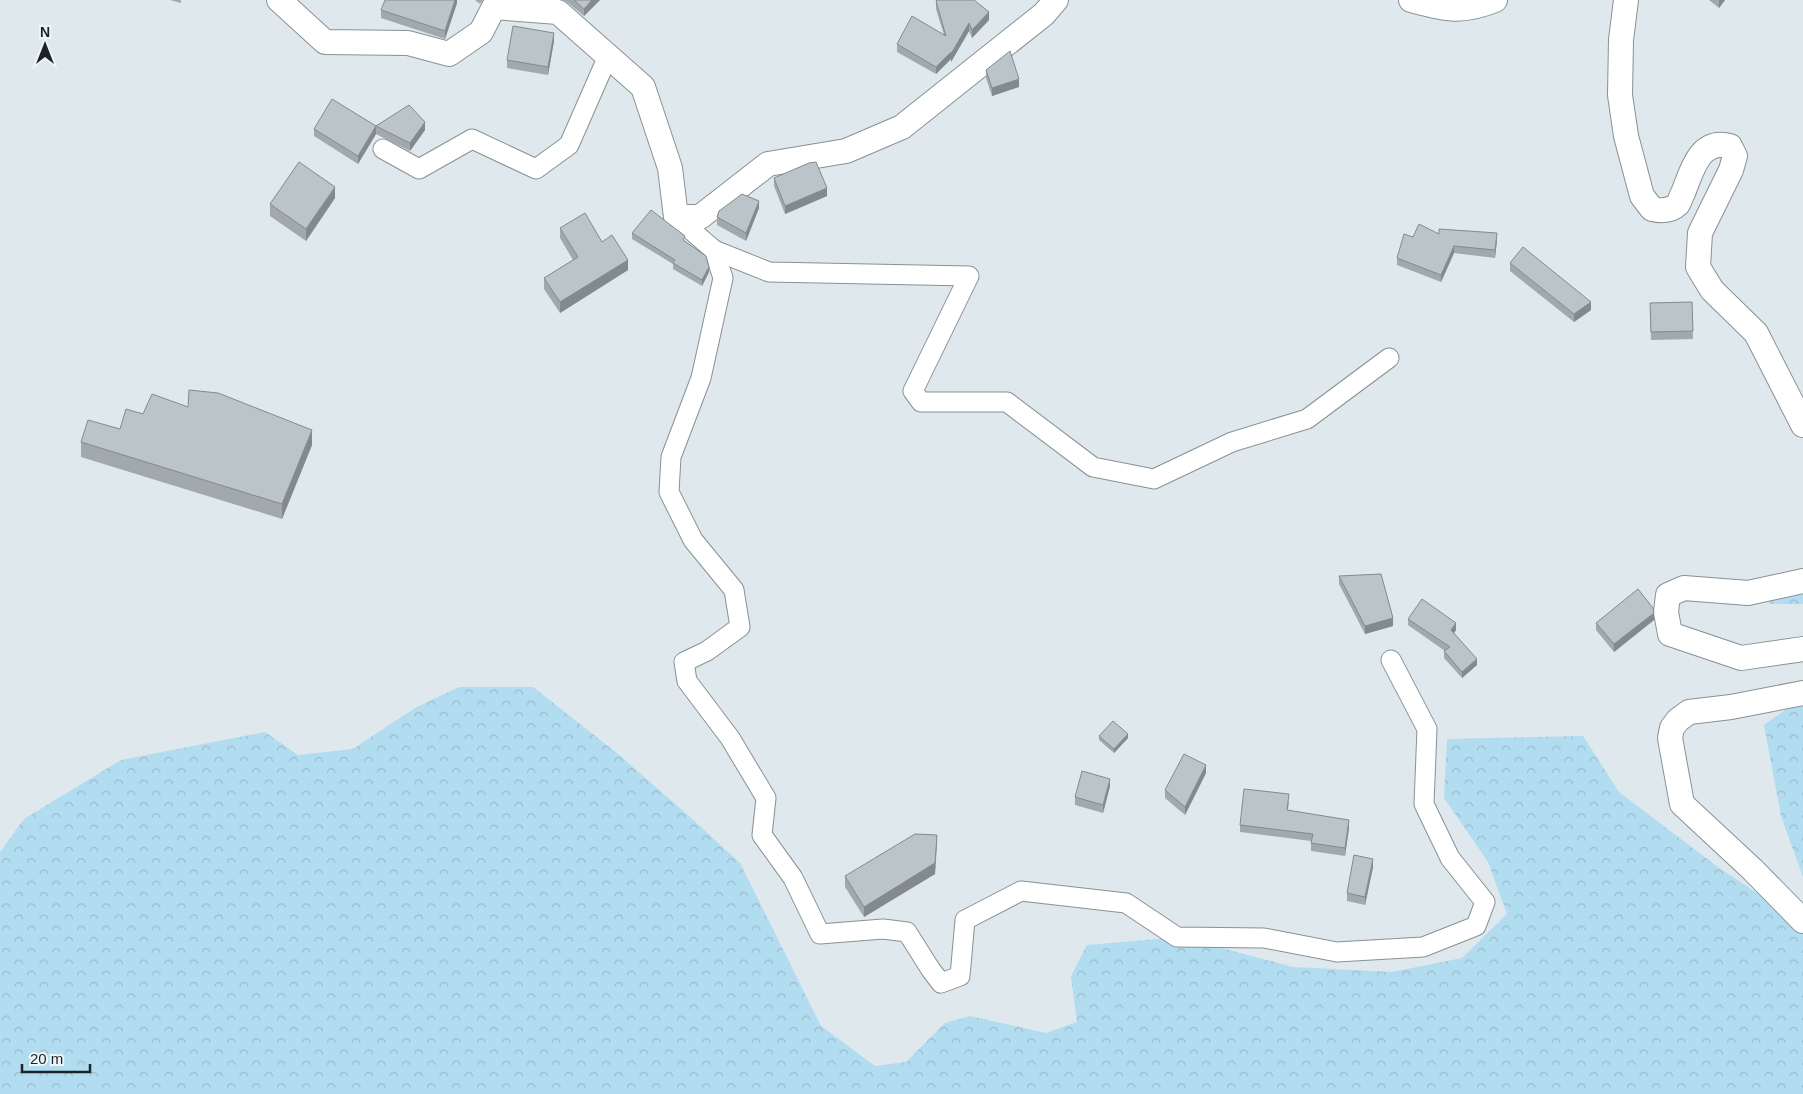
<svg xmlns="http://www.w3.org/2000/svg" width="1803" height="1094" font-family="Helvetica,sans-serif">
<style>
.forest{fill:url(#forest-crowns)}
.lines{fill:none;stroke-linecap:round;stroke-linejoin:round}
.minor-casing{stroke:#889195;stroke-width:21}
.tertiary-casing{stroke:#889195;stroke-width:26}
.minor{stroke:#fff;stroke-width:19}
.tertiary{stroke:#fff;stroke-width:24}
.wall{fill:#a1a9ad}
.shaded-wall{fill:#838a8d}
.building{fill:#bbc5c9;stroke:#838a8d}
</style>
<defs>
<pattern id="forest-crowns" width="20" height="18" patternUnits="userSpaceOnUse" patternTransform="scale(1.25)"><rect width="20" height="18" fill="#b2dcf0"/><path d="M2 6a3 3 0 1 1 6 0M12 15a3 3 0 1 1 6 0" fill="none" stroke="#99bcce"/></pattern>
</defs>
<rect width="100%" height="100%" fill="#dee8ed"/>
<g class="forest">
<path d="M 1803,584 L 1803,604 L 1768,604 L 1782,588 Z"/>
<path d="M 459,687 L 533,687 L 618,754 L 690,817 L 740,863 L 821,1026 L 875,1066 L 906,1062 L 945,1023 L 970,1016 L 1046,1033 L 1077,1022 L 1071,976 L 1087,945 L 1181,937 L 1293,967 L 1392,972 L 1462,958 L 1507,914 L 1488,862 L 1444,798 L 1447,739 L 1583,736 L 1619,792 L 1719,868 L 1803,923 L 1803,1094 L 0,1094 L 0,852 L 24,819 L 121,760 L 265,732 L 298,755 L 353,749 L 415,708 Z"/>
<path d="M 1803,699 L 1803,877 L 1781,816 L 1764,725 L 1799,700 Z"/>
</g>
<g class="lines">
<g class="minor-casing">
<g id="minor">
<path d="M 383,149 L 419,169 L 472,139 L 536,169 L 569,145 L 608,56"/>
<path d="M 676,217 L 714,250 L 723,278 L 701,378 L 671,457 L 669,492 L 693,540 L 734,590 L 740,627 L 707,651 L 684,662 L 687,681 L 730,738 L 766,798 L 762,835 L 793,878 L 820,934 L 883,929 L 907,932 L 931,970 L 941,983 L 960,976 L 965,920 L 1021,891 L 1126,903 L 1177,937 L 1264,938 L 1337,952 L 1423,947 L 1476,926 L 1485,902 L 1450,858 L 1424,804 L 1427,729 L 1391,660"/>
<path d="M 714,250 L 769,272 L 969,276 L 913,391 L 921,402 L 1007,402 L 1093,467 L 1154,479 L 1232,442 L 1307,419 L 1389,358"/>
</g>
</g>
<g class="tertiary-casing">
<g id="tertiary">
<path d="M 279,0 L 325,42 L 408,43 L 449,54 L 481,32 L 494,7 L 558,12 L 643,87 L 670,168 L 676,217 L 700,217 L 768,164 L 846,151 L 902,127 L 1044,14 L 1056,0"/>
<path d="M 1411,0 C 1445,9 1460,14 1495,0"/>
<path d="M 1626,0 L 1621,40 L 1620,95 L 1626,136 L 1642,196 L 1652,209 C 1661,211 1671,211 1678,204 C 1680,201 1681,196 1683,193 C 1692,171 1699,138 1730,146 L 1735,156 L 1731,170 L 1700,233 L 1698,267 L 1712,290 L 1756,333 L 1803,425"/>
<path d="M 1803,581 L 1748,593 L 1684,588 L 1668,595 L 1666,612 L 1670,634 L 1741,658 L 1803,649"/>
<path d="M 1803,693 L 1731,707 L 1689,712 L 1678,720 L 1672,728 L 1670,738 L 1682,804 L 1753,870 L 1803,921"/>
</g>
</g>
<use href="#minor" class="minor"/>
<use href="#tertiary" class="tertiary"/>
</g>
<g class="wall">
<path d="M 170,0 L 181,0 L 181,3 Z"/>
<path d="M 457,0 L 457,3 L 445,39 L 381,18 L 381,10 Z"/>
<path d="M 475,0 L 483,0 L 480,4 Z"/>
<path d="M 561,0 L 600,0 L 584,16 L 567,2 Z"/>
<path d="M 1709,0 L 1725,0 L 1719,8 Z"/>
<path d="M 936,1 L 989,20 L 972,38 L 969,31 L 951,62 L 951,59 L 936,74 L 897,52 L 897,44 L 944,35 L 936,9 Z"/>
<path d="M 554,41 L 548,75 L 507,68 L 507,60 Z"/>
<path d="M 986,70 L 1019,87 L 992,96 L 986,78 Z"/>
<path d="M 376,126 L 425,130 L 410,151 L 376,134 L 358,164 L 314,136 L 314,129 Z"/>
<path d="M 774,178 L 827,196 L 785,214 L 774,186 Z"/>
<path d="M 335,198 L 306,241 L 270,216 L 270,204 Z"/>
<path d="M 759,208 L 746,241 L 717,225 L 717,217 Z"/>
<path d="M 560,228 L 602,242 L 628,270 L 560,313 L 544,289 L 544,278 L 573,260 L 560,238 Z"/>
<path d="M 632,233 L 685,241 L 709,272 L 702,286 L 673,269 L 673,264 L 632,239 Z"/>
<path d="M 1439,234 L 1497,240 L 1495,258 L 1454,253 L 1441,282 L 1397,265 L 1397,258 L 1413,237 Z"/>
<path d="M 1510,263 L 1591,310 L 1574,322 L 1510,271 Z"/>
<path d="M 1692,302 L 1693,339 L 1651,340 L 1650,311 Z"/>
<path d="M 188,407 L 312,445 L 282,519 L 81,457 L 81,442 L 120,429 L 143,414 Z"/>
<path d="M 1339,576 L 1393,626 L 1365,634 L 1339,584 Z"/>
<path d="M 1408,619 L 1456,630 L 1454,633 L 1477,665 L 1462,678 L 1444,658 L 1444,651 L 1445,651 L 1408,625 Z"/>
<path d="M 1654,620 L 1614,652 L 1596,630 L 1596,623 Z"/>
<path d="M 1099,736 L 1128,738 L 1114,753 L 1099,740 Z"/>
<path d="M 1206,773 L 1185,815 L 1165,798 L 1165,790 Z"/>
<path d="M 1110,786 L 1103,813 L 1075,805 L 1075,797 Z"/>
<path d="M 1289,802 L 1288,810 L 1349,828 L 1345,856 L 1311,851 L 1311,841 L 1240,832 L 1240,825 Z"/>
<path d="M 937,845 L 935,874 L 864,917 L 845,887 L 845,876 Z"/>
<path d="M 1373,867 L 1365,905 L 1347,901 L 1347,893 Z"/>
</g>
<g class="shaded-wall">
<path d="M 455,0 L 457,0 L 457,3 L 445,39 L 445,31 Z"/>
<path d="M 592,0 L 600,0 L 584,16 L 584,9 Z"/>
<path d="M 1719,0 L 1725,0 L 1719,8 Z"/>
<path d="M 989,12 L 989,20 L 972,38 L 972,30 Z"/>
<path d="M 969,23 L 969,31 L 951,62 L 951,54 Z"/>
<path d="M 554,33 L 554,41 L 548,75 L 548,67 Z"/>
<path d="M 951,52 L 951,59 L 936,74 L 936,67 Z"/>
<path d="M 1019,79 L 1019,87 L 992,96 L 992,88 Z"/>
<path d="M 425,122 L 425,130 L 410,151 L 410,143 Z"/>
<path d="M 376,126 L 376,134 L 358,164 L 358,156 Z"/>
<path d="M 335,187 L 335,198 L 306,241 L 306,229 Z"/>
<path d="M 827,188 L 827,196 L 785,214 L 785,206 Z"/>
<path d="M 759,201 L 759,208 L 746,241 L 746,233 Z"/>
<path d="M 1497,233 L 1497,240 L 1495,258 L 1495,250 Z"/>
<path d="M 1454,246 L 1454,253 L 1441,282 L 1441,275 Z"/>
<path d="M 628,260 L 628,270 L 560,313 L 560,302 Z"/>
<path d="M 709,267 L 709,272 L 702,286 L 702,280 Z"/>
<path d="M 1591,302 L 1591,310 L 1574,322 L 1574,314 Z"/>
<path d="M 312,430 L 312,445 L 282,519 L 282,504 Z"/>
<path d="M 1654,613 L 1654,620 L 1614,652 L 1614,644 Z"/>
<path d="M 1393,618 L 1393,626 L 1365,634 L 1365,626 Z"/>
<path d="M 1456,623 L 1456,630 L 1451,637 L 1451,630 Z"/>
<path d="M 1477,659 L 1477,665 L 1462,678 L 1462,672 Z"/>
<path d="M 1128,734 L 1128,738 L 1114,753 L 1114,749 Z"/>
<path d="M 1206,765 L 1206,773 L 1185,815 L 1185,807 Z"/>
<path d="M 1110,779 L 1110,786 L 1103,813 L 1103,805 Z"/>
<path d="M 1349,820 L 1349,828 L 1345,856 L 1345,848 Z"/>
<path d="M 937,835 L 935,874 L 864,917 L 864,907 Z"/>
<path d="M 1373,859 L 1373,867 L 1365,905 L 1365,897 Z"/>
</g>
<g class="building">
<path d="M 385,0 L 455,0 L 445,31 L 381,10 Z"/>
<path d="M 574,0 L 592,0 L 584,9 Z"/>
<path d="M 937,0 L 974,0 L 989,12 L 972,30 L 969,23 L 951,54 L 951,52 L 936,67 L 897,44 L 912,16 L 946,36 L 936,1 Z"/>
<path d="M 513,26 L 554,33 L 548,67 L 507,60 Z"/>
<path d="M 1010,51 L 1019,79 L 992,88 L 986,70 Z"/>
<path d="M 332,99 L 376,126 L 358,156 L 314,129 Z"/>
<path d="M 409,105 L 425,122 L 410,143 L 376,126 Z"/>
<path d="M 299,162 L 335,187 L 306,229 L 270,204 Z"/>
<path d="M 816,162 L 827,188 L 785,206 L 774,178 L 809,163 Z"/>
<path d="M 742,194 L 759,201 L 746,233 L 717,217 L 719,211 Z"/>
<path d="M 651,210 L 685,236 L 683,240 L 706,256 L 709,267 L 702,280 L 673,263 L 675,260 L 632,233 Z"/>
<path d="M 585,213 L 602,242 L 612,235 L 628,260 L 560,302 L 544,278 L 578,257 L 560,228 Z"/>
<path d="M 1419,224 L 1439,234 L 1439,229 L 1497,233 L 1495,250 L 1454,246 L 1441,275 L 1397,258 L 1404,234 L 1413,237 Z"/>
<path d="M 1523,247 L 1591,302 L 1574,314 L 1510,263 Z"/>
<path d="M 1692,302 L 1693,331 L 1651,332 L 1650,303 Z"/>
<path d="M 189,390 L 218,393 L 312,430 L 282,504 L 81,442 L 88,420 L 120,429 L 126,409 L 143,414 L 152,394 L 188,407 Z"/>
<path d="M 1381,574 L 1393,618 L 1365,626 L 1339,576 Z"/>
<path d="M 1638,589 L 1653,608 L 1654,613 L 1614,644 L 1596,623 Z"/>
<path d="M 1422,599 L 1456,623 L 1451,630 L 1477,659 L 1462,672 L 1444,651 L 1450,647 L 1408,619 Z"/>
<path d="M 1113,721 L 1128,734 L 1114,749 L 1099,736 Z"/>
<path d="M 1184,754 L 1206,765 L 1185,807 L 1165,790 Z"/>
<path d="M 1082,771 L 1110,779 L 1103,805 L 1075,797 Z"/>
<path d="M 1244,789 L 1289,794 L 1287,810 L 1349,820 L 1345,848 L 1311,843 L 1313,834 L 1240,825 Z"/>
<path d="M 915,834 L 937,835 L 935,863 L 864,907 L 845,876 Z"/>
<path d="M 1354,855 L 1373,859 L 1365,897 L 1347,893 Z"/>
</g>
<g transform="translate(45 45)" stroke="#ebf6fa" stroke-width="4" paint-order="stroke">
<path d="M0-4L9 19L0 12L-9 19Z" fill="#1e2223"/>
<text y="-8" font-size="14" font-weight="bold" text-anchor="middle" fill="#1e2223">N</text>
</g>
<path d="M22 1064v8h68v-8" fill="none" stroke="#1e2223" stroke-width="2.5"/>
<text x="30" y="1064" font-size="15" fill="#1e2223" stroke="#ebf6fa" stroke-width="4" paint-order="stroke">20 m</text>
</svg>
